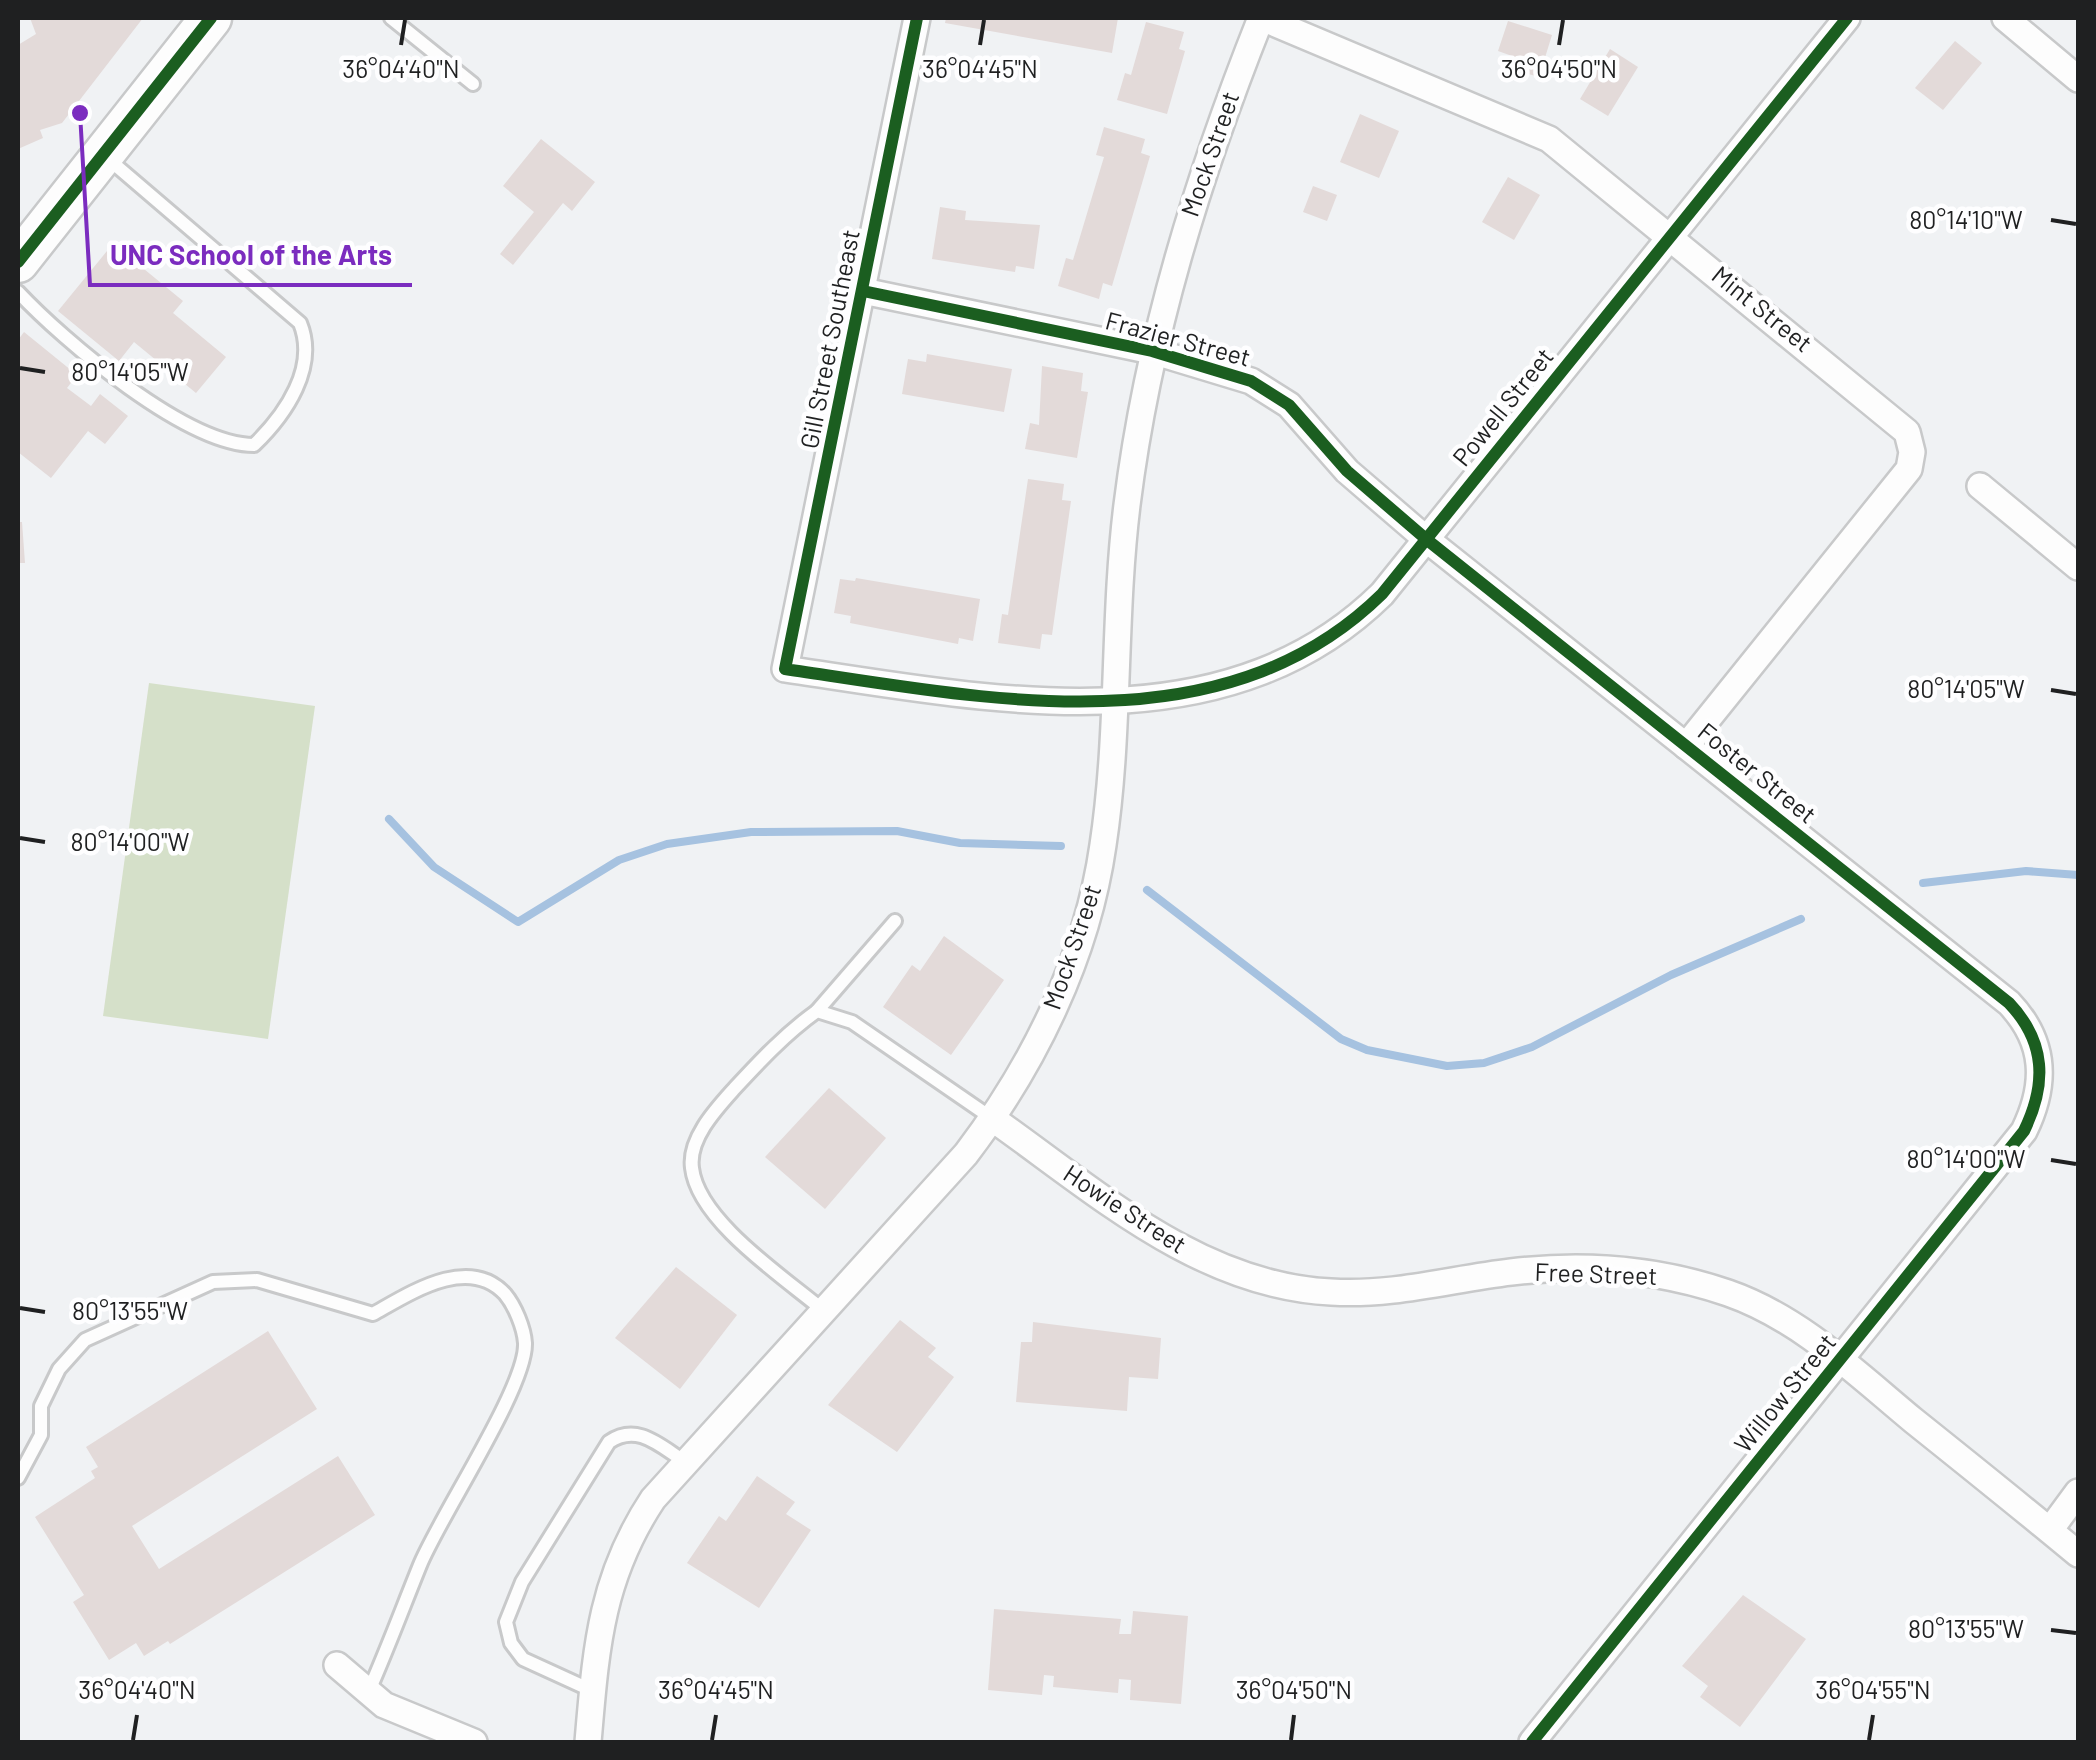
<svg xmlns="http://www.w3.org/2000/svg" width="2096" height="1760" font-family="Barlow,sans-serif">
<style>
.green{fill:#d5e0c9}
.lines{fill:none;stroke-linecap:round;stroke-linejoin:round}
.stream{stroke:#a6c2e0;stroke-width:8}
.building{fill:#e3dad9}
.lane-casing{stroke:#c8c9ca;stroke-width:18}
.street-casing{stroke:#c8c9ca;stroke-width:30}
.primary-casing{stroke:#c8c9ca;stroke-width:45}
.lane{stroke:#fdfdfd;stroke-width:12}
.street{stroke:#fdfdfd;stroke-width:25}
.primary{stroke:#fdfdfd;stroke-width:40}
.cycleway-casing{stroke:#fefeff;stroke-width:19}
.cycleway{stroke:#1b5e20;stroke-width:12}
.ticks{fill:none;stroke:#1f2021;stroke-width:4}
.labels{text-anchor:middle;stroke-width:9;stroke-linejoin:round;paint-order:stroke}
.street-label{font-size:25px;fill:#1f2021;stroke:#fefeff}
.ticks-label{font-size:25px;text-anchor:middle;fill:#1f2021;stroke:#fefeff;stroke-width:9;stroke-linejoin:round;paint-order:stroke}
.leader{fill:none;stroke:#7b2cbf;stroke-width:4}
.callout-dot{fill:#7b2cbf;stroke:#fefeff;stroke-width:4}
.callout-label{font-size:28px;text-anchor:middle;font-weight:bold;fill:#7b2cbf;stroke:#fefeff;stroke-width:9;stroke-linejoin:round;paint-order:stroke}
</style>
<rect width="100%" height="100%" fill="#f0f2f4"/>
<path class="green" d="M 149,683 L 315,706 L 268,1039 L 103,1016 Z"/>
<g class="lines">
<g class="stream">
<path d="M 389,819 L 434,867 L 518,922 L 619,860 L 667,844 L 751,832 L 897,831 L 960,843 L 1061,846"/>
<path d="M 1923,883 L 2026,871 L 2078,875"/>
<path d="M 1147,890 L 1341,1039 L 1367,1050 L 1447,1066 L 1484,1063 L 1532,1047 L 1671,975 L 1801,919"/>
</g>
</g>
<g class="building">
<path d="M 30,18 L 143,18 L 62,123 L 40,130 L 43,138 L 18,149 L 18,45 L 36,34 Z"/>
<path d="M 946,18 L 1118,18 L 1112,53 L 945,23 Z"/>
<path d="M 1508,21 L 1552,35 L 1539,77 L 1508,68 L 1512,56 L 1498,51 Z"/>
<path d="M 1146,22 L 1184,32 L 1179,49 L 1185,51 L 1167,114 L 1117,100 L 1125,73 L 1131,75 Z"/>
<path d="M 1955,41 L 1982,63 L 1943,110 L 1915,88 Z"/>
<path d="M 1610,49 L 1638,67 L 1608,116 L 1580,99 Z"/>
<path d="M 1360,114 L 1399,131 L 1379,178 L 1340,162 Z"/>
<path d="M 1104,127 L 1145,139 L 1141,153 L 1150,156 L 1112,286 L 1103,283 L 1099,299 L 1058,286 L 1066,258 L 1073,260 L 1104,157 L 1096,155 Z"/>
<path d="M 541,139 L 595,182 L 572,211 L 563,203 L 513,265 L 500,254 L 534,212 L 503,186 Z"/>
<path d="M 1508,177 L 1540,195 L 1514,240 L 1482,222 Z"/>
<path d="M 1313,186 L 1337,195 L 1327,221 L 1303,212 Z"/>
<path d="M 940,207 L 966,211 L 965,220 L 1040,225 L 1034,269 L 1016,266 L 1015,272 L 932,259 Z"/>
<path d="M 107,251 L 116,259 L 122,251 L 183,301 L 173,313 L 226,357 L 196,393 L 134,342 L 119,361 L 58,311 Z"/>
<path d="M 24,332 L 77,375 L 67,388 L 91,406 L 100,394 L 128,416 L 105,444 L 88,431 L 51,478 L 18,452 L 18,340 Z"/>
<path d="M 927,354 L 1012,369 L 1004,412 L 902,394 L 908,359 L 926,362 Z"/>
<path d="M 1042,366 L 1083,373 L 1081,391 L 1088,392 L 1077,458 L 1025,449 L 1030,423 L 1039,425 Z"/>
<path d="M 1028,479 L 1064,484 L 1062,500 L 1071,501 L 1052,635 L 1042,634 L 1040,649 L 998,643 L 1002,614 L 1008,615 Z"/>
<path d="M 18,522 L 22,522 L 25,563 L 18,563 Z"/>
<path d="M 856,578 L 980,599 L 973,641 L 959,638 L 958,644 L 850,623 L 851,616 L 834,613 L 840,579 L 855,581 Z"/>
<path d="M 944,936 L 1004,980 L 951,1055 L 883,1007 L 912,965 L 920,971 Z"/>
<path d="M 829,1088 L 886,1138 L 825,1209 L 765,1157 Z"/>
<path d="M 676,1267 L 737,1315 L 680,1389 L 615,1338 Z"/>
<path d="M 900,1320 L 936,1348 L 928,1357 L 954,1377 L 897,1452 L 828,1405 Z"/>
<path d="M 1033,1322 L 1161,1338 L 1158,1379 L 1129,1377 L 1127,1411 L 1016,1402 L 1021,1342 L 1032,1342 Z"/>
<path d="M 268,1331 L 317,1409 L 132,1526 L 159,1569 L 338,1456 L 375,1515 L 170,1644 L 168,1641 L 144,1656 L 136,1643 L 109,1660 L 73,1602 L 84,1595 L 35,1517 L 95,1478 L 91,1471 L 98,1467 L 86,1447 Z"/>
<path d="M 757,1476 L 795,1502 L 786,1514 L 811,1530 L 759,1608 L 687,1563 L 719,1516 L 726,1521 Z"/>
<path d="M 1743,1595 L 1806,1639 L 1740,1727 L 1700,1697 L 1708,1686 L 1682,1666 Z"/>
<path d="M 994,1609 L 1121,1619 L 1119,1634 L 1131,1634 L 1133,1611 L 1188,1616 L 1181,1704 L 1130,1700 L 1131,1680 L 1119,1679 L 1118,1693 L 1053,1687 L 1054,1676 L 1044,1675 L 1042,1695 L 988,1690 Z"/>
</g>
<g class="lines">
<g class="lane-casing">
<g id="lane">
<path d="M 391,18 L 473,84"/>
<path d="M 18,292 C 64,341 186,445 254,445 C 286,414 318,367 300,323 L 106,157"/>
<path d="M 817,1011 L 895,921"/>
<path d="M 824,1311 C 785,1278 698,1221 692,1168 C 688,1139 716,1109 734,1089 C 760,1061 785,1034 817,1011 L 852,1022 L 993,1119"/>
<path d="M 18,1478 L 41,1435 L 41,1406 L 59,1369 L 85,1340 L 213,1282 L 257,1280 L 373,1314 C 409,1294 468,1254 505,1294 C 515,1306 524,1328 525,1343 C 527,1386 440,1516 420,1565 C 403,1607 387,1650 368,1693"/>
<path d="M 593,1691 L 523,1659 L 511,1643 L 506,1622 L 522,1582 L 609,1442 C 638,1422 661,1447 687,1463"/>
</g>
</g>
<g class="street-casing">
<g id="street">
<path d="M 917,18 L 785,669 C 985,698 1222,751 1382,594 L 1847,18"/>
<path d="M 1262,18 L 1549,139 L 1907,432 L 1912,452 L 1909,469 L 1686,746"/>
<path d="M 2005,18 L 2078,79"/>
<path d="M 863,291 L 1152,351 L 1251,381 L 1289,405 L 1347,471 L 1426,539 L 2009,1003 C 2046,1042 2047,1084 2024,1131 L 1532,1742"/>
<path d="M 1980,486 L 2078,567"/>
<path d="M 993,1119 C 1095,1191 1200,1286 1331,1292 C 1393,1296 1451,1279 1511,1272 C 1585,1263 1658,1269 1728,1293 C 1800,1318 1856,1373 1914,1421 C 1969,1465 2024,1509 2078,1554"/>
<path d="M 2050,1530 L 2078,1492"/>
<path d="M 337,1665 L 384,1705 L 474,1742"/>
<path d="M 588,1742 C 596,1650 600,1579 653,1499 L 966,1154 C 1034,1065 1087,957 1103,845 C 1120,733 1113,618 1127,505 C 1148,336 1198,176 1261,18"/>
</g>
</g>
<g class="primary-casing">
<path id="primary" d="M 18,262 L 211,18"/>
</g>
<use href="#lane" class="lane"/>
<use href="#street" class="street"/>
<use href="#primary" class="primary"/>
<g class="cycleway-casing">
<g id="cycleway">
<path d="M 917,18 L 785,669 C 985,698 1222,751 1382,594 L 1847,18"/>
<path d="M 18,262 L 211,18"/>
<path d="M 863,291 L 1152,351 L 1251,381 L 1289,405 L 1347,471 L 1426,539 L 2009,1003 C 2046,1042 2047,1084 2024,1131 L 1532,1742"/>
</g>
</g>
<use href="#cycleway" class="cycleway"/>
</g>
<path class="ticks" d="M 401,45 L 405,20M 980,45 L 984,20M 1559,45 L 1563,20M 2051,220 L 2076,224M 20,368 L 45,372M 2051,690 L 2076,694M 20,838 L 45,842M 2051,1160 L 2076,1164M 20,1308 L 45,1312M 2051,1630 L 2076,1633M 133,1740 L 137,1715M 712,1740 L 716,1715M 1291,1740 L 1294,1715M 1869,1740 L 1873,1715"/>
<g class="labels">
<g class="street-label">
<text transform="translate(1210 154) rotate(-71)" y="9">Mock Street</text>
<text transform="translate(1762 309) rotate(39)" y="9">Mint Street</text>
<text transform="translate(830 339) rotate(-79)" y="9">Gill Street Southeast</text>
<text transform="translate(1178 339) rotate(15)" y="9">Frazier Street</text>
<text transform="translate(1503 407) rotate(-51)" y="9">Powell Street</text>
<text transform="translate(1757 773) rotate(39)" y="9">Foster Street</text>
<text transform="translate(1072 947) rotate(-71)" y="9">Mock Street</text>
<text transform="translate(1125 1209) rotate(33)" y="9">Howie Street</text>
<text transform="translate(1596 1274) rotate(2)" y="9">Free Street</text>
<text transform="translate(1785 1393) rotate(-51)" y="9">Willow Street</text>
</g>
</g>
<g class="ticks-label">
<text x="401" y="78">36°04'40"N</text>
<text x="980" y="78">36°04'45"N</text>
<text x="1559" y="78">36°04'50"N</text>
<text x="1966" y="229">80°14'10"W</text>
<text x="130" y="381">80°14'05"W</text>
<text x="1966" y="698">80°14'05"W</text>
<text x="130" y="851">80°14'00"W</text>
<text x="1966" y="1168">80°14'00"W</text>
<text x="130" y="1320">80°13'55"W</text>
<text x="1966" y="1638">80°13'55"W</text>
<text x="137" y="1699">36°04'40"N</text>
<text x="716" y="1699">36°04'45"N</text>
<text x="1294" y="1699">36°04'50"N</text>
<text x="1873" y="1699">36°04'55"N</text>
</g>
<path class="leader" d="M80 113L90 285H412"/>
<circle class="callout-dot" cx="80" cy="113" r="10"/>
<g class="callout-label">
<text x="251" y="265">UNC School of the Arts</text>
</g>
<rect width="2096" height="1760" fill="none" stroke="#1f2021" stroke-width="40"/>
</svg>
